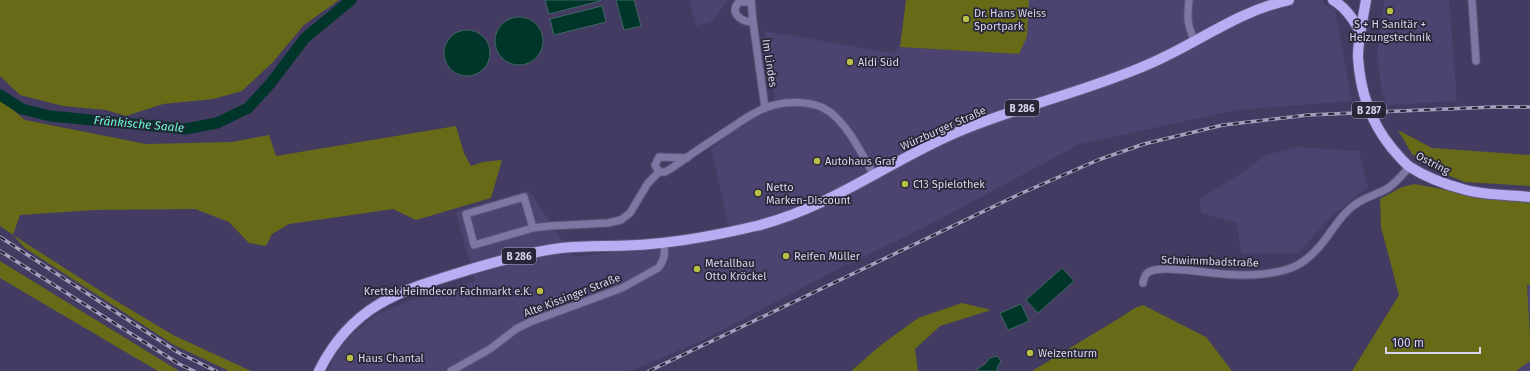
<svg xmlns="http://www.w3.org/2000/svg" width="1530" height="371" font-family="'Fira Sans',sans-serif">
<style>
.built{fill:#4c4371}
.green{fill:#676b17}
.water{fill:#003629;stroke:#406564}
.lines{fill:none;stroke-linecap:round;stroke-linejoin:round}
.river{stroke:#003629;stroke-width:11}
.minor-casing{stroke:#5e577b;stroke-width:9}
.primary-casing{stroke:#5e577b;stroke-width:12}
.minor{stroke:#7e77a3;stroke-width:7}
.primary{stroke:#b8acf3;stroke-width:10}
.rail-casing{stroke:#a4a0bd;stroke-width:3.5}
.rail{stroke:#292638;stroke-width:2;stroke-dasharray:6;stroke-linecap:butt}
.poi-dot{fill:#bac045;stroke:#292638;stroke-width:1.5}
.labels{text-anchor:middle;stroke-width:3.5;stroke-linejoin:round;paint-order:stroke}
.shield{fill:#292638;stroke:#a3a0b6;stroke-width:1}
.shield-label{font-size:10px;font-weight:bold;fill:#d7d4ec}
.poi-label{font-size:11px;fill:#d7d4ec;stroke:#292638;text-anchor:start}
.street-label{font-size:11px;fill:#d7d4ec;stroke:#292638}
.water-label{font-size:12px;font-style:italic;fill:#62fbd2;stroke:#292638}
</style>
<rect width="100%" height="100%" fill="#433b62"/>
<g class="built">
<path d="M 689,0 L 728,0 L 713,21 L 696,26 Z"/>
<path d="M 1029,0 L 1322,0 L 1324,4 L 1335,9 L 1352,101 L 1237,110 L 1080,144 L 927,226 L 842,267 L 705,339 L 631,371 L 328,371 L 336,353 L 350,336 L 374,316 L 406,302 L 475,281 L 456,212 L 529,190 L 573,257 L 731,237 L 711,148 L 775,99 L 764,31 L 893,53 L 900,47 L 1019,54 L 1027,37 Z"/>
<path d="M 1384,0 L 1449,0 L 1457,101 L 1387,105 L 1382,94 L 1377,56 Z"/>
<path d="M 1297,147 L 1359,151 L 1368,187 L 1333,215 L 1298,253 L 1241,254 L 1237,223 L 1201,213 L 1200,199 L 1240,174 L 1266,155 Z"/>
<path d="M 1527,285 L 1530,285 L 1530,336 Z"/>
<path d="M 1530,361 L 1530,371 L 1516,371 Z"/>
</g>
<g class="green">
<path d="M 0,0 L 339,0 L 304,25 L 273,62 L 242,91 L 213,99 L 163,104 L 126,116 L 106,110 L 63,106 L 20,95 L 0,76 Z"/>
<path d="M 906,0 L 1029,0 L 1027,37 L 1019,54 L 900,47 Z"/>
<path d="M 0,99 L 25,120 L 146,144 L 232,142 L 269,135 L 276,156 L 456,126 L 464,153 L 471,166 L 483,162 L 502,160 L 491,198 L 416,220 L 393,209 L 289,224 L 272,234 L 266,246 L 249,243 L 229,222 L 195,209 L 94,210 L 20,215 L 13,235 L 113,299 L 173,335 L 251,371 L 229,371 L 174,345 L 25,248 L 13,235 L 0,226 Z"/>
<path d="M 1398,130 L 1432,148 L 1530,155 L 1530,186 L 1465,182 L 1440,172 L 1412,154 Z"/>
<path d="M 1415,184 L 1493,199 L 1530,203 L 1530,285 L 1527,285 L 1530,336 L 1530,361 L 1516,371 L 1352,371 L 1399,295 L 1381,227 L 1380,199 L 1402,187 Z"/>
<path d="M 0,261 L 179,371 L 158,371 L 0,278 Z"/>
<path d="M 962,303 L 991,310 L 940,326 L 915,349 L 918,371 L 851,371 L 881,345 L 918,318 Z"/>
<path d="M 1143,305 L 1206,337 L 1232,371 L 1032,371 L 1118,319 L 1135,308 Z"/>
</g>
<g class="water">
<path d="M 545,0 L 600,0 L 600,1 L 549,14 Z"/>
<path d="M 616,0 L 634,0 L 641,26 L 624,30 Z"/>
<path d="M 602,6 L 606,22 L 554,35 L 550,19 Z"/>
<circle cx="519" cy="41" r="24"/>
<circle cx="467" cy="53" r="23"/>
<path d="M 1062,268 L 1074,281 L 1038,313 L 1026,300 Z"/>
<path d="M 1021,304 L 1029,321 L 1008,330 L 1000,313 Z"/>
<path d="M 997,356 L 1001,361 L 997,368 L 997,371 L 975,371 L 985,364 L 990,358 Z"/>
</g>
<g class="lines">
<path class="river" d="M 0,95 L 22,109 L 50,116 L 185,129 L 217,123 L 248,108 L 270,84 L 305,38 L 351,0"/>
<g class="minor-casing">
<g id="minor">
<path d="M 751,0 L 753,22 L 765,108"/>
<path d="M 1189,0 C 1187,19 1187,24 1195,42"/>
<path d="M 1472,0 L 1476,61"/>
<path d="M 751,2 L 739,2 C 728,13 742,22 753,22"/>
<path d="M 659,172 L 655,165 L 659,157 L 687,158"/>
<path d="M 533,228 L 524,197 L 466,214 L 474,245 L 533,228 L 549,226 L 608,223 L 621,220 L 630,213 L 648,183 L 659,172 L 665,172 L 672,168 C 691,154 711,141 731,128 C 741,121 753,113 765,108 C 784,100 814,100 830,112 C 850,128 861,153 874,175"/>
<path d="M 1143,283 C 1144,278 1145,273 1151,271 C 1161,267 1176,270 1187,270 C 1212,273 1238,277 1263,274 C 1292,271 1306,264 1324,241 C 1334,228 1341,215 1353,206 C 1364,197 1377,195 1388,188 C 1397,182 1403,174 1410,166"/>
<path d="M 451,371 L 490,349 L 516,329 L 530,322 L 622,288 L 658,268 C 665,260 665,253 664,243"/>
</g>
</g>
<g class="primary-casing">
<g id="primary">
<path d="M 1333,0 C 1346,8 1353,19 1360,31"/>
<path d="M 1366,0 C 1363,19 1358,38 1358,57 C 1360,91 1370,121 1391,147 C 1397,154 1403,162 1410,167 C 1427,178 1447,185 1466,190 C 1484,195 1511,195 1530,197"/>
<path d="M 319,371 C 352,304 402,290 468,270 C 498,261 529,252 561,248 C 591,245 621,247 651,244 C 686,241 722,234 756,226 C 827,209 887,163 953,134 C 1017,106 1086,92 1149,64 C 1196,44 1238,11 1289,0"/>
</g>
</g>
<use href="#minor" class="minor"/>
<use href="#primary" class="primary"/>
<g class="rail-casing">
<g id="rail">
<path d="M 0,237 L 179,353 L 216,371"/>
<path d="M 0,251 L 179,364 L 194,371"/>
<path d="M 649,371 L 1022,193 L 1098,160 L 1144,144 L 1223,125 L 1308,115 L 1493,107 L 1530,107"/>
</g>
</g>
<use href="#rail" class="rail"/>
</g>
<g class="poi-dot">
<circle cx="1390" cy="11" r="4"/>
<circle cx="966" cy="19" r="4"/>
<circle cx="850" cy="62" r="4"/>
<circle cx="817" cy="161" r="4"/>
<circle cx="905" cy="184" r="4"/>
<circle cx="758" cy="193" r="4"/>
<circle cx="786" cy="256" r="4"/>
<circle cx="697" cy="269" r="4"/>
<circle cx="540" cy="291" r="4"/>
<circle cx="1030" cy="353" r="4"/>
<circle cx="350" cy="358" r="4"/>
</g>
<g class="labels">
<g class="shield">
<rect x="1005" y="100" width="34" height="16" rx="3"/>
<rect x="1352" y="102" width="34" height="16" rx="3"/>
<rect x="502" y="248" width="34" height="16" rx="3"/>
</g>
<g class="shield-label">
<text x="1022" y="112">B 286</text>
<text x="1369" y="114">B 287</text>
<text x="519" y="260">B 286</text>
</g>
<g class="poi-label">
<text x="974" y="17">Dr. Hans Weiss<tspan x="974" dy="13">Sportpark</tspan></text>
<text x="1390" y="28" text-anchor="middle">S + H Sanitär +<tspan x="1390" dy="13">Heizungstechnik</tspan></text>
<text x="858" y="66">Aldi Süd</text>
<text x="825" y="165">Autohaus Graf</text>
<text x="913" y="188">C13 Spielothek</text>
<text x="766" y="191">Netto<tspan x="766" dy="13">Marken-Discount</tspan></text>
<text x="794" y="260">Reifen Müller</text>
<text x="705" y="267">Metallbau<tspan x="705" dy="13">Otto Kröckel</tspan></text>
<text x="532" y="295" text-anchor="end">Krettek Heimdecor Fachmarkt e.K.</text>
<text x="1038" y="357">Weizenturm</text>
<text x="358" y="362">Haus Chantal</text>
</g>
<g class="street-label">
<text transform="translate(770 63) rotate(81)" y="4">Im Lindes</text>
<text transform="translate(943 128) rotate(-24)" y="4">Würzburger Straße</text>
<text transform="translate(1433 163) rotate(27)" y="4">Ostring</text>
<text transform="translate(1210 261) rotate(2)" y="4">Schwimmbadstraße</text>
<text transform="translate(572 295) rotate(-21)" y="4">Alte Kissinger Straße</text>
</g>
<g class="water-label">
<text transform="translate(139 124) rotate(5)" y="4">Fränkische Saale</text>
</g>
</g>
<path d="M1386 347v6h94v-6" fill="none" stroke="#d7d4ec" stroke-width="2"/>
<text x="1392" y="347" font-size="12" fill="#d7d4ec" stroke="#292638" stroke-width="3" paint-order="stroke">100 m</text>
</svg>
